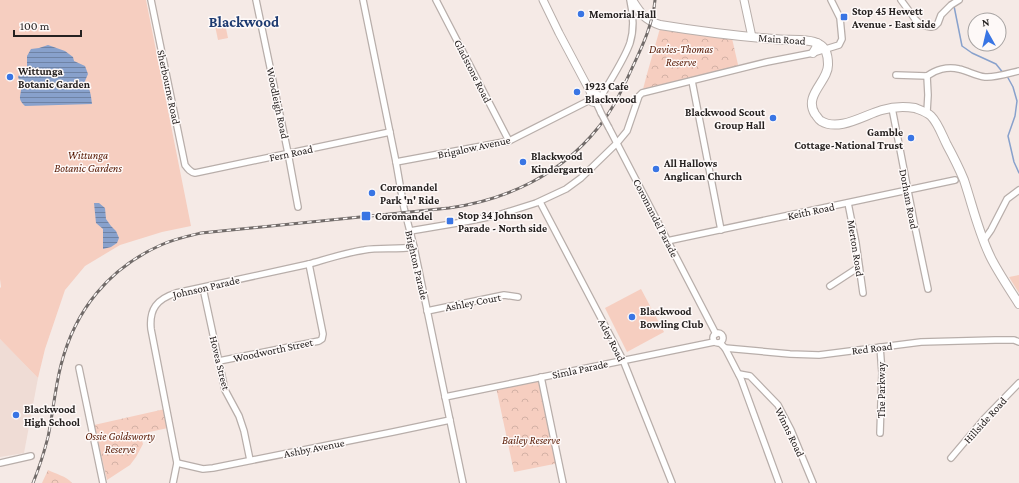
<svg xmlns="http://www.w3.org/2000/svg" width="1019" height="483" font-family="'Crimson Pro',serif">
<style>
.built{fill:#efdcd5}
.green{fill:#f6cec0}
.park{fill:url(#park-crowns)}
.water{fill:url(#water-rules)}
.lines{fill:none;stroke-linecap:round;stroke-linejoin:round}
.stream{stroke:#88a1cc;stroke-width:1.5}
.minor-casing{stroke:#b8aeaa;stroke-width:8}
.tertiary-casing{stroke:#b8aeaa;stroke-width:9}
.secondary-casing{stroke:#b8aeaa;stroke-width:10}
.minor{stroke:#fff;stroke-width:5.5}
.tertiary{stroke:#fff;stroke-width:7}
.secondary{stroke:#fff;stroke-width:8}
.rail-casing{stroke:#716b69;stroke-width:3}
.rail{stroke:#fef9f8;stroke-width:1.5;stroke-dasharray:4.5;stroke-linecap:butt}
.minor-bridge-casing{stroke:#b8aeaa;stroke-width:8;stroke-linecap:butt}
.minor-bridge{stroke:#fff;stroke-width:5.5}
.poi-dot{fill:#3975e4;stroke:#fef9f8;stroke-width:1.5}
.labels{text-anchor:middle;stroke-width:3;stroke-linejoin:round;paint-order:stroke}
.poi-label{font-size:11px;font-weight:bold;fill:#252120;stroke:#fef9f8;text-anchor:start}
.street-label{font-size:11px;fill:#252120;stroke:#fef9f8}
.park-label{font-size:11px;font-style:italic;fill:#561700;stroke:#fef9f8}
.district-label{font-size:15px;font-weight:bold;fill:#1d3a70;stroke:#fef9f8}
</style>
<defs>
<pattern id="park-crowns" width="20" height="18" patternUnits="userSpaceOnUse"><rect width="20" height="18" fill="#f6cec0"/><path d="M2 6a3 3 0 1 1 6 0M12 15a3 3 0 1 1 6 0" fill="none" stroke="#d3b1a5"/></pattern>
<pattern id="water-rules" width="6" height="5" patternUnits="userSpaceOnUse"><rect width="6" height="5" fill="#88a1cc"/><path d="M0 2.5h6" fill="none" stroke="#6f83a5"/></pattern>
</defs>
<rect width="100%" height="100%" fill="#f5eae6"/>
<path class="built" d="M 0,339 L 38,378 L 24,453 L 0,457 Z"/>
<g class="green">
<path d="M 0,0 L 146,0 L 191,226 L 162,232 L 120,245 L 85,266 L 65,290 L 45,349 L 38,378 L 0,339 L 0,288 L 1,287 L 0,279 Z"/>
<path d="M 224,19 L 228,38 L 218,40 L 214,21 Z"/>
<path d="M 1019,275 L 1019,293 L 1009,277 Z"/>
<path d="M 641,289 L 664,332 L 627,352 L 605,308 Z"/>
</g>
<g class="park">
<path d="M 661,25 L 731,34 L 739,69 L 642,93 L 647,74 Z"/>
<path d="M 541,377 L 559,463 L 514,472 L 496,387 Z"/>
<path d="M 165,409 L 168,428 L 140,434 L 143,444 L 136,457 L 130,465 L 107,480 L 94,425 Z"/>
<path d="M 48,470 C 56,474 66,476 72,483 L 42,483 Z"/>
</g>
<g class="water">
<path d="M 48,45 L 65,51 L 73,57 L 74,61 L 85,66 L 88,74 L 85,81 C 90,88 91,95 92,104 L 25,106 C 18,99 20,98 21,90 C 21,87 19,80 18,76 L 32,71 L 27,66 L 27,56 L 31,49 L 39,48 Z"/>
<path d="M 94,203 L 99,203 L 105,208 L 106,219 L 111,226 L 116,231 L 119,238 L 117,243 L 111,247 L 103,249 L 103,229 L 96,223 Z"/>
</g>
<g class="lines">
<g class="stream">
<path d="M 954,6 L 962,46 L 972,53 L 996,64 L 1004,74"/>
<path d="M 1007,76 L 1013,87 L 1017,101 L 1015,116 L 1008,136 L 1014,162 L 1019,173"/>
</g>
<g class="minor-casing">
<g id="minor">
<path d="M 151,0 L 185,165 C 188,169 190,172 195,173 L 390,132"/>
<path d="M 256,0 L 288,153 L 298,207"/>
<path d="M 363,0 L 396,162 L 404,208 L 414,247 L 463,483"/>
<path d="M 436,0 L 509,141"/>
<path d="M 901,0 L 915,19 L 921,25 L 931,27 L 935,26 L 938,23 L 941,15 L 951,5 L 959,0"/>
<path d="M 896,75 L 927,76"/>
<path d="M 927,76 C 935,70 947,66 959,69 C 968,71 976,76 985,77 C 994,78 1010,73 1019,71"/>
<path d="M 927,76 L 928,95 L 927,112"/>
<path d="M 692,81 L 721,230"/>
<path d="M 599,97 L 602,95 C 611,79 624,60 630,43 C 634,30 633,13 630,0"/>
<path d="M 596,102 L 601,113"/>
<path d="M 892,108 L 915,227 L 928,289"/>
<path d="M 609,128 L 716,334"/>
<path d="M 396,162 L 509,141 L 590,100"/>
<path d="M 540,202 L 623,360 L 672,483"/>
<path d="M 848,203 L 856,243 L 863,293"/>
<path d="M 410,231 L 469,221 L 498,215 L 536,203 L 566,189 L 581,178 L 617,143 L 627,131 L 639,96 L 642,93 L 767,62 L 813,53 L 839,45 L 842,39 L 840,18 L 831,0"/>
<path d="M 984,240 L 991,230 L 1007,199 L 1019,190"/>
<path d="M 667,241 L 955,180"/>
<path d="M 830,286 L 859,267"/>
<path d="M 203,288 L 225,390 L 239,416 L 244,431 L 250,460"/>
<path d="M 427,311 L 504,295 L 518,297"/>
<circle cx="718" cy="338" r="5"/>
<path d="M 720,343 L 725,348 L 741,379 L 779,483"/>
<path d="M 725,348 L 790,354 L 819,355 L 921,342 L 995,340 L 1014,340 L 1019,342"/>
<path d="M 219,361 L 319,341 L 322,339 L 323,334 L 309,264"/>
<path d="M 79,368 L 103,483"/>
<path d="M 739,374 L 750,376 L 778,405 L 791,430 L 813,483"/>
<path d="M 541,377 L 563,483"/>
<path d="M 445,397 L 714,342"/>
<path d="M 880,433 L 882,373 L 880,347"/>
<path d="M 951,458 L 984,419 L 1019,383"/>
<path d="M 0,463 L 31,456"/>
<path d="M 177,463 L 203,469 L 213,468 L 393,432 L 450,420"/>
<path d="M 173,483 L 177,463 L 151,329 C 149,309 157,299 176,293 L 309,264 C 327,259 345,253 364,250 C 380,247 396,250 414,247"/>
</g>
</g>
<g class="tertiary-casing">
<g id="tertiary">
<path d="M 543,0 L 559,33 L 592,95"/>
<path d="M 744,0 L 752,37"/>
<circle cx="594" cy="98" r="4.5"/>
</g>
</g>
<g class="secondary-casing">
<g id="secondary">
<path d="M 632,0 C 640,13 645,20 660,25 C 697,31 736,36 774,39 C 786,41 809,38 819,44 C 827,48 828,56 828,64 C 829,81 803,95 815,114 C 817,116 818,119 821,121 C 839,132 864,115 882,110 C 892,107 904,106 915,108 C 920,110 927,112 931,116 C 938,123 942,135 947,145 C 953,156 959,168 964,180 C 973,207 979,235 992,260 C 1000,275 1010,290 1019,304"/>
<path d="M 813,53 L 816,48 L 817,43"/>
</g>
</g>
<use href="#minor" class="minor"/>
<use href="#tertiary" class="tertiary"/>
<use href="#secondary" class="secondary"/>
<g class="rail-casing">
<path id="rail" d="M 33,483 C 39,468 44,453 48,437 C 53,413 55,388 61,365 C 75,310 109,268 161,245 C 174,239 188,236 201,233 L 449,208 C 506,200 560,175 597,129 C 613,110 623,88 633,66 C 643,45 653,23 655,0"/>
</g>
<use href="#rail" class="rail"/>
<g class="minor-bridge-casing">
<path id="minor-bridge" d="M 601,113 L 609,128"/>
</g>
<use href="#minor-bridge" class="minor-bridge"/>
</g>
<g class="poi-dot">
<circle cx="581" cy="14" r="4"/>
<rect x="840" y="13" width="8" height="8" rx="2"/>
<circle cx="10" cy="77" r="4"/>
<circle cx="577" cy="92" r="4"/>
<circle cx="773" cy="118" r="4"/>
<circle cx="911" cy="138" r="4"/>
<circle cx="523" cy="162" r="4"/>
<circle cx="656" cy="169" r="4"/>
<circle cx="372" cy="193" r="4"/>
<rect x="361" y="211" width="10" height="10" rx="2"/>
<rect x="446" y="217" width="8" height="8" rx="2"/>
<circle cx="632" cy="317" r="4"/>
<circle cx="16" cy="415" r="4"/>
</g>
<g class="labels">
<g class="poi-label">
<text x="852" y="15">Stop 45 Hewett<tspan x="852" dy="13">Avenue - East side</tspan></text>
<text x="589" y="18">Memorial Hall</text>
<text x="18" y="75">Wittunga<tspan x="18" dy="13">Botanic Garden</tspan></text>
<text x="585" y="90">1923 Cafe<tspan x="585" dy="13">Blackwood</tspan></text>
<text x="765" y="116" text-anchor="end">Blackwood Scout<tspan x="765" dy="13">Group Hall</tspan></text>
<text x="903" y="136" text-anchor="end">Gamble<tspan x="903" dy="13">Cottage-National Trust</tspan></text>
<text x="531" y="160">Blackwood<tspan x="531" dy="13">Kindergarten</tspan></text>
<text x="664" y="167">All Hallows<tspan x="664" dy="13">Anglican Church</tspan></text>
<text x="380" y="191">Coromandel<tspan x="380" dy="13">Park 'n' Ride</tspan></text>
<text x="458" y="219">Stop 34 Johnson<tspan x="458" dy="13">Parade - North side</tspan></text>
<text x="375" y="220">Coromandel</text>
<text x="640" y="315">Blackwood<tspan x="640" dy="13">Bowling Club</tspan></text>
<text x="24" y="413">Blackwood<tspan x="24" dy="13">High School</tspan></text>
</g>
<g class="street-label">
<text transform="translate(782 39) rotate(4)" y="4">Main Road</text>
<text transform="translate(473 71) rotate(63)" y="4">Gladstone Road</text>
<text transform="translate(169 87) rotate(78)" y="4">Sherbourne Road</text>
<text transform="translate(278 103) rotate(78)" y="4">Woodleigh Road</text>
<text transform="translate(474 147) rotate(-12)" y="4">Brigalow Avenue</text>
<text transform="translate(291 153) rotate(-12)" y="4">Fern Road</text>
<text transform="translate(909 199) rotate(79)" y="4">Dorham Road</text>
<text transform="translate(811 211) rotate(-12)" y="4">Keith Road</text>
<text transform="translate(656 218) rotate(63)" y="4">Coromandel Parade</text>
<text transform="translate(856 248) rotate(81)" y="4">Merton Road</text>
<text transform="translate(417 265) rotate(77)" y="4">Brighton Parade</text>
<text transform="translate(206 287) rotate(-13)" y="4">Johnson Parade</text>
<text transform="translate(473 302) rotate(-11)" y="4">Ashley Court</text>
<text transform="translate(612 340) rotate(63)" y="4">Adey Road</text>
<text transform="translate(872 348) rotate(-7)" y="4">Red Road</text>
<text transform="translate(273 350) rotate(-12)" y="4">Woodworth Street</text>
<text transform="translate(220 363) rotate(76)" y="4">Hovea Street</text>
<text transform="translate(580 369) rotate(-12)" y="4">Simla Parade</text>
<text transform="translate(881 390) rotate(-90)" y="4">The Parkway</text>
<text transform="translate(985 420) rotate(-48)" y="4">Hillside Road</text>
<text transform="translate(790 432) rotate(64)" y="4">Winns Road</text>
<text transform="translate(314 448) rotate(-11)" y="4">Ashby Avenue</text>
</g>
<g class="park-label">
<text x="681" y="53">Davies-Thomas<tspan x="681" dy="13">Reserve</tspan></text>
<text x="88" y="159">Wittunga<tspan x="88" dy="13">Botanic Gardens</tspan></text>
<text x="120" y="440">Ossie Goldsworty<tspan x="120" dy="13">Reserve</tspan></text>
<text x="531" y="444">Bailey Reserve</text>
</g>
<g class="district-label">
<text x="244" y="27">Blackwood</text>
</g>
</g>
<g transform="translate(987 32) rotate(352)"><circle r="19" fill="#fef9f8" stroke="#a7a3a2"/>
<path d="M0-3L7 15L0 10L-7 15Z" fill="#3975e4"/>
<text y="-6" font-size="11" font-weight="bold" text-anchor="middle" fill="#252120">N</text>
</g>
<path d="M14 30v6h67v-6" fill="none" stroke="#252120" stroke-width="2"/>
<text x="20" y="30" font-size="12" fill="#252120" stroke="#fef9f8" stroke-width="3" paint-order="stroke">100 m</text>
</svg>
